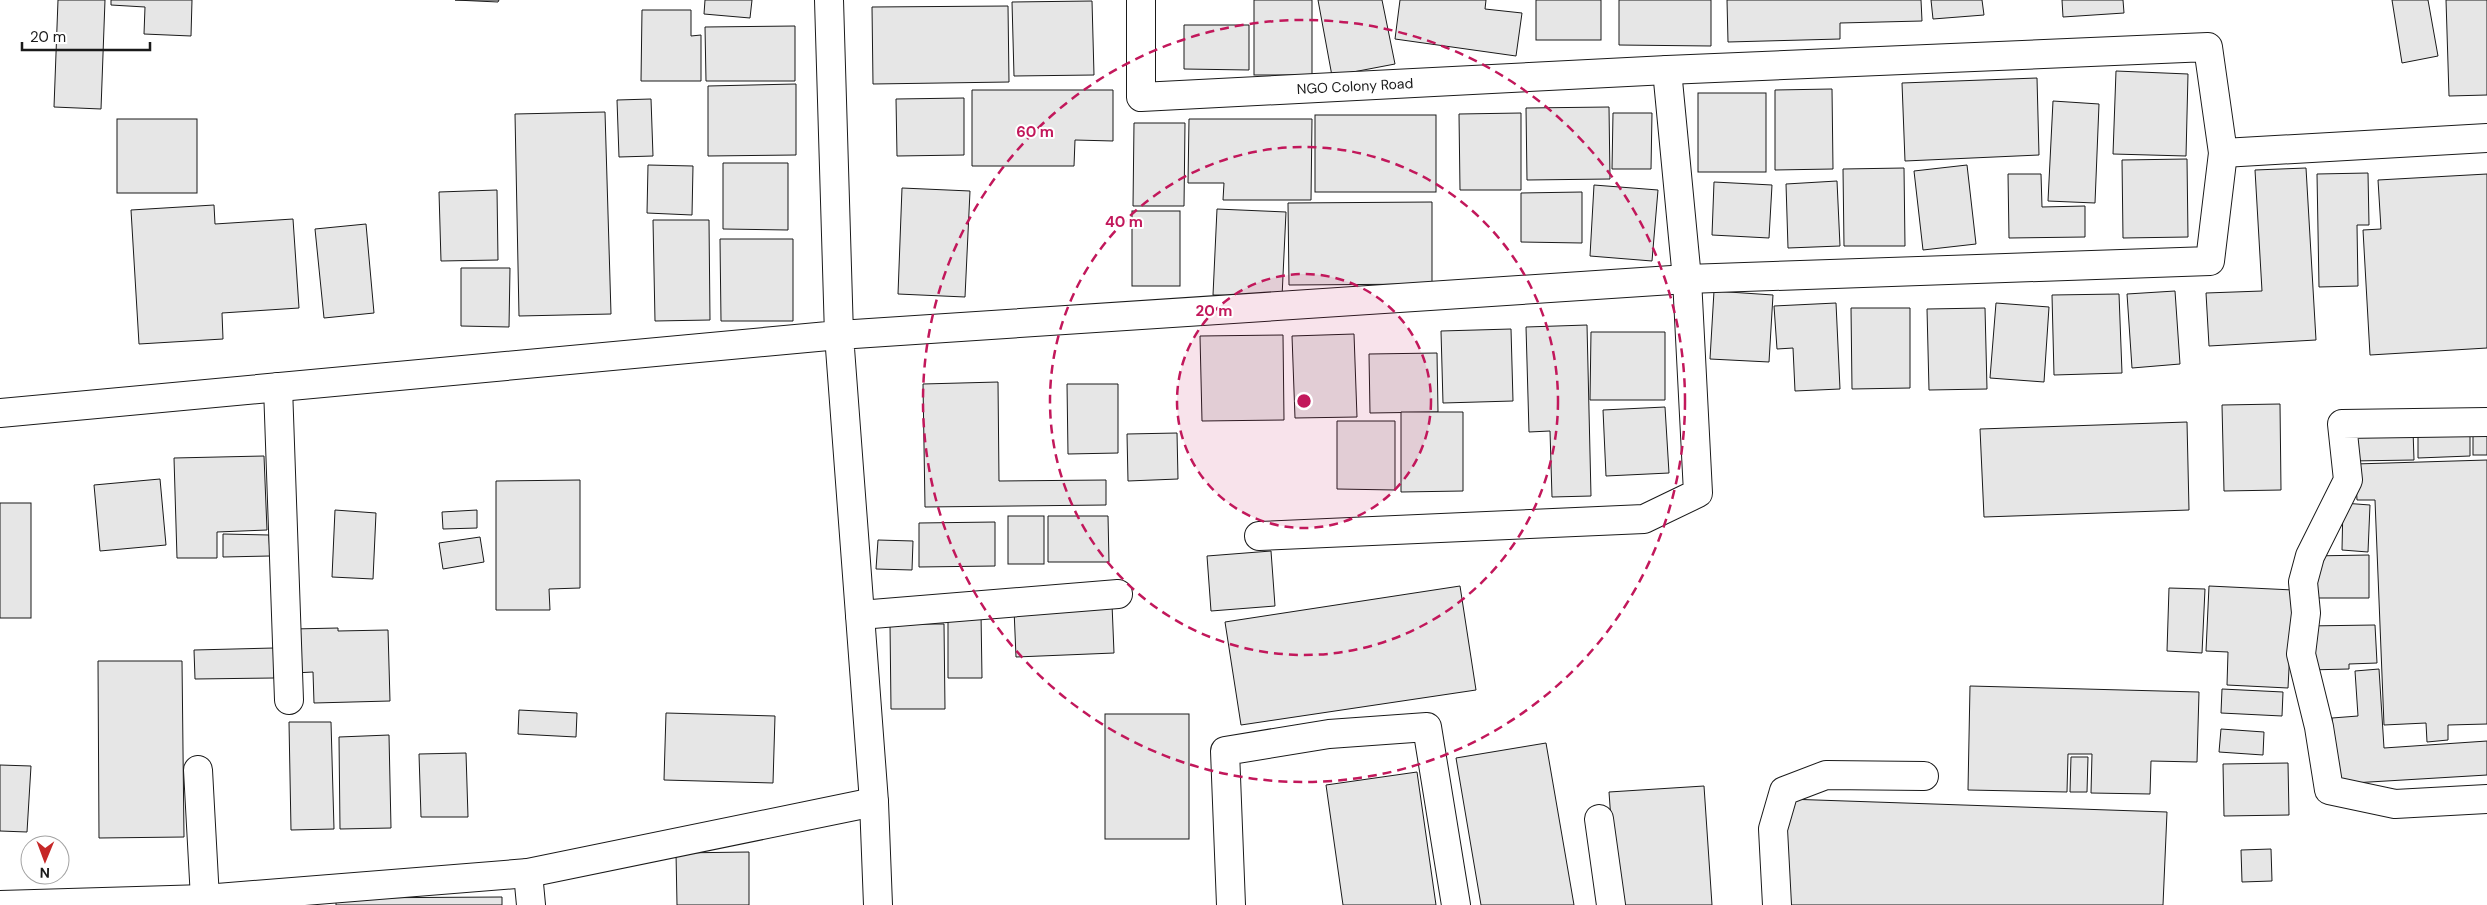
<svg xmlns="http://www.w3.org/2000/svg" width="2487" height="905" font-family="'DM Sans',sans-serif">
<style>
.building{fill:#e6e6e6;stroke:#1a1a1a}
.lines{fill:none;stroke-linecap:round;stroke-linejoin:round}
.minor-casing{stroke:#1a1a1a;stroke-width:30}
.minor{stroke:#fff;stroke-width:28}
.ring{fill:none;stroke:#c2185b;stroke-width:2.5;stroke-dasharray:9 6}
.labels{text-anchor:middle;stroke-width:4;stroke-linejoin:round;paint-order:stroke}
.street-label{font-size:14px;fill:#1a1a1a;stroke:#fff}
.centre{fill:#c2185b;stroke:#fff;stroke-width:2.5}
.ring-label{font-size:15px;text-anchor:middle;font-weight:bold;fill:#c2185b;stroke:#fff;stroke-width:4;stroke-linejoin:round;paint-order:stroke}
</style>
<rect width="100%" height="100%" fill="#fff"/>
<g class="building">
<path d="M 58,0 L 105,0 L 101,109 L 54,107 Z"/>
<path d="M 111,0 L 192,0 L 191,36 L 144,34 L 145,7 L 111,5 Z"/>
<path d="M 455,0 L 499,0 L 498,2 Z"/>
<path d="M 705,0 L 752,0 L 750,18 L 704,14 Z"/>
<rect x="1254" y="0" width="58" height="75"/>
<path d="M 1318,0 L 1382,0 L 1395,64 L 1332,76 Z"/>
<path d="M 1400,0 L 1486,0 L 1485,9 L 1522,13 L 1516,56 L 1395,39 Z"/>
<rect x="1536" y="0" width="65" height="40"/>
<path d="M 1619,0 L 1711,0 L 1711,46 L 1619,45 Z"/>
<path d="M 1727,0 L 1921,0 L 1922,21 L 1840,23 L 1840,39 L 1728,42 Z"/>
<path d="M 1931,0 L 1982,0 L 1984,15 L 1933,19 Z"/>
<path d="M 2062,0 L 2123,0 L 2124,13 L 2063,17 Z"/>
<path d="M 2392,0 L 2428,0 L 2438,56 L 2402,63 Z"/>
<path d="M 2446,0 L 2487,0 L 2487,95 L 2449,96 Z"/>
<path d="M 1092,1 L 1094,75 L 1014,76 L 1012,2 Z"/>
<path d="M 1008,6 L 1009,82 L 873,84 L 872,7 Z"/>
<path d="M 642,10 L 691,10 L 691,36 L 701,35 L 701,81 L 641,81 Z"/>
<path d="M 1184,25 L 1249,25 L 1249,70 L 1184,69 Z"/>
<path d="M 795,26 L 795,81 L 706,81 L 705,27 Z"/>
<path d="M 2116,71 L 2188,74 L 2186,156 L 2113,154 Z"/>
<path d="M 2037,78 L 2039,155 L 1905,161 L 1902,83 Z"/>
<path d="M 796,84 L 796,155 L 708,156 L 708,86 Z"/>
<path d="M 1832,89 L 1833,169 L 1775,170 L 1775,90 Z"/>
<path d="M 972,90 L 1113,90 L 1113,141 L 1075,140 L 1074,166 L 972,166 Z"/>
<rect x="1698" y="93" width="68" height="79"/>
<path d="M 964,98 L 964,155 L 897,156 L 896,99 Z"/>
<path d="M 651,99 L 653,156 L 619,157 L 617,100 Z"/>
<path d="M 2053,101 L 2099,104 L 2095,203 L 2048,201 Z"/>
<path d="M 1609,107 L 1610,179 L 1527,180 L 1526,108 Z"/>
<path d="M 605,112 L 611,314 L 519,316 L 515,114 Z"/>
<path d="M 1521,113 L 1521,190 L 1460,190 L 1459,114 Z"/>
<path d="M 1613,113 L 1652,113 L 1651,169 L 1612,169 Z"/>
<rect x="1315" y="115" width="121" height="77"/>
<rect x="117" y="119" width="80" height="74"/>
<path d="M 1189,119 L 1312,119 L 1311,200 L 1223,200 L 1224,183 L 1188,183 Z"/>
<path d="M 1134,123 L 1185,123 L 1184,206 L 1133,206 Z"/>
<path d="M 2187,159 L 2188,237 L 2123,238 L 2122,160 Z"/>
<path d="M 723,163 L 788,163 L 788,230 L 723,229 Z"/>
<path d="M 648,165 L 693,166 L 692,215 L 647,213 Z"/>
<path d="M 1967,165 L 1976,244 L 1923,250 L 1914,171 Z"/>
<path d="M 1904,168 L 1905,246 L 1844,246 L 1843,169 Z"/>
<path d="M 2306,168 L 2316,340 L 2209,346 L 2206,293 L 2262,291 L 2255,170 Z"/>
<path d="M 2368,173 L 2369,225 L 2357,225 L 2358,286 L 2319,287 L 2317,174 Z"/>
<path d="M 2008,174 L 2041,174 L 2042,207 L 2085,206 L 2085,237 L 2009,238 Z"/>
<path d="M 2487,174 L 2487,348 L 2370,355 L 2363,230 L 2381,229 L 2378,180 Z"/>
<path d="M 1837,181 L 1840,246 L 1788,248 L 1786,184 Z"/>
<path d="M 1714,182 L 1772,185 L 1769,238 L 1712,235 Z"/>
<path d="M 1594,185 L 1658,190 L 1652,261 L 1590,256 Z"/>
<path d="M 902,188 L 970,191 L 965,297 L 898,294 Z"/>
<path d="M 497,190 L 498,260 L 441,261 L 439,192 Z"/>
<path d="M 1582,192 L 1582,243 L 1521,242 L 1521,193 Z"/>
<path d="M 1432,202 L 1432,284 L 1289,285 L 1288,203 Z"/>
<path d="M 214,205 L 215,224 L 293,219 L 299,308 L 222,313 L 223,339 L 139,344 L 131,210 Z"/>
<path d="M 1217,209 L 1286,212 L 1282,297 L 1213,295 Z"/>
<rect x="1132" y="211" width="48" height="75"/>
<path d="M 653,220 L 709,220 L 710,320 L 655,321 Z"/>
<path d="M 366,224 L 374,313 L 324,318 L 315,229 Z"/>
<path d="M 720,239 L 793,239 L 793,321 L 721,321 Z"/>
<path d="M 461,268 L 510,268 L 509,327 L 461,326 Z"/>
<path d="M 1714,291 L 1773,295 L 1769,362 L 1710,359 Z"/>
<path d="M 2175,291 L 2180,364 L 2132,368 L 2127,294 Z"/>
<path d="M 2119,294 L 2122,373 L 2054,375 L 2052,295 Z"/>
<path d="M 1836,303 L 1840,389 L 1795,391 L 1793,348 L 1777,349 L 1774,306 Z"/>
<path d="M 1996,303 L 2049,307 L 2044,382 L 1990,378 Z"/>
<path d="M 1851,308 L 1910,308 L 1910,388 L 1852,389 Z"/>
<path d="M 1985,308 L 1987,389 L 1929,390 L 1927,309 Z"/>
<path d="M 1587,325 L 1591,496 L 1552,497 L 1550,431 L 1529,432 L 1526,327 Z"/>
<path d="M 1511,329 L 1513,401 L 1443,403 L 1441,331 Z"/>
<path d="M 1591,332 L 1665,332 L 1665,400 L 1590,400 Z"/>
<path d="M 1354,334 L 1357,417 L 1295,418 L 1292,336 Z"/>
<path d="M 1283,335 L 1284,420 L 1202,421 L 1200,336 Z"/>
<path d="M 1437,353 L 1438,412 L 1370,413 L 1369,354 Z"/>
<path d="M 998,382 L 999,481 L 1106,480 L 1106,505 L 925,507 L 923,384 Z"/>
<path d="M 1067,384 L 1118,384 L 1118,453 L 1068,454 Z"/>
<path d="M 2280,404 L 2281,490 L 2224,491 L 2222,405 Z"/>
<path d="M 1665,407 L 1669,473 L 1606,476 L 1603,410 Z"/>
<path d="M 1401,412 L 1463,412 L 1463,491 L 1401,492 Z"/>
<path d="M 1337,421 L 1395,421 L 1395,490 L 1337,489 Z"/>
<path d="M 2187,422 L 2189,510 L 1984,517 L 1980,429 Z"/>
<path d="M 2470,425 L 2470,456 L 2418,458 L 2418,427 Z"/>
<path d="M 2413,430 L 2414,460 L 2351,461 L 2350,432 Z"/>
<path d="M 1177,433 L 1178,479 L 1128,481 L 1127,434 Z"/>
<rect x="2473" y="435" width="14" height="20"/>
<path d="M 264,456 L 267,530 L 217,532 L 217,558 L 177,558 L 174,458 Z"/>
<path d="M 2487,460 L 2487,724 L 2448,725 L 2448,740 L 2427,742 L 2426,723 L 2384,725 L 2375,500 L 2357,500 L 2355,464 Z"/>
<path d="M 160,479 L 166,545 L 100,551 L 94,485 Z"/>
<path d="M 580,480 L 580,588 L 549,589 L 550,610 L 496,610 L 496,481 Z"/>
<rect x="0" y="503" width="31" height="115"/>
<path d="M 2343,503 L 2370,505 L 2368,552 L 2342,550 Z"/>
<path d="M 335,510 L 376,513 L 373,579 L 332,577 Z"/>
<path d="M 477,510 L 477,528 L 443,529 L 442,512 Z"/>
<rect x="1008" y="516" width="36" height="48"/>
<path d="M 1048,516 L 1108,516 L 1109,562 L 1048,562 Z"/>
<path d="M 995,522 L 995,566 L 919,567 L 919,523 Z"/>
<path d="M 223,534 L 269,535 L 270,556 L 223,557 Z"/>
<path d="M 480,537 L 484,562 L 443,569 L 439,543 Z"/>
<path d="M 878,540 L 913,541 L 912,570 L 876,569 Z"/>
<path d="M 1271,551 L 1275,606 L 1211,611 L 1207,556 Z"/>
<path d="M 2369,555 L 2369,598 L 2312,598 L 2311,556 Z"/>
<path d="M 1460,586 L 1476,690 L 1241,725 L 1225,622 Z"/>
<path d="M 2209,586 L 2293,590 L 2288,688 L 2227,685 L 2228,652 L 2206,651 Z"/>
<path d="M 2169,588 L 2205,589 L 2202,653 L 2167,651 Z"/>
<path d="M 1112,604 L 1114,653 L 1016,657 L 1014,609 Z"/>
<path d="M 981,613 L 982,678 L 948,678 L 948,614 Z"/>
<path d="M 890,624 L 944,624 L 945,709 L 891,709 Z"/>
<path d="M 2375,625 L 2377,663 L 2349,664 L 2349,669 L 2307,670 L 2306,626 Z"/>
<path d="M 338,628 L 338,631 L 388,630 L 390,701 L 314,703 L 313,672 L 294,673 L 293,629 Z"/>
<path d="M 274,648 L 274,678 L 195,679 L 194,650 Z"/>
<path d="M 98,661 L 182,661 L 184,837 L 99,838 Z"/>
<path d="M 2379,669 L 2384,748 L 2487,741 L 2487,775 L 2336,784 L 2332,718 L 2358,716 L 2355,671 Z"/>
<path d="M 1970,686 L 2199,692 L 2197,762 L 2151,761 L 2150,794 L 2091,793 L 2092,754 L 2068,754 L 2067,792 L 1968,790 Z"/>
<path d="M 2222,689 L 2283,692 L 2282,716 L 2221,713 Z"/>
<path d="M 519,710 L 577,713 L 576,737 L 518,734 Z"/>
<path d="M 666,713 L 775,716 L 773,783 L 664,780 Z"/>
<rect x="1105" y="714" width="84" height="125"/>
<path d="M 289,722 L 331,722 L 334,829 L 291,830 Z"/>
<path d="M 2221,729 L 2264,732 L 2263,755 L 2219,752 Z"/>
<path d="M 389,735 L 391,828 L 340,829 L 339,737 Z"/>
<path d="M 1546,743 L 1574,905 L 1481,905 L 1456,758 Z"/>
<path d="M 466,753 L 468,817 L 421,817 L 419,754 Z"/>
<path d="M 2071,757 L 2088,757 L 2087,792 L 2070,792 Z"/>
<path d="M 2288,763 L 2289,815 L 2224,816 L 2223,764 Z"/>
<path d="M 0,765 L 31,766 L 27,832 L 0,831 Z"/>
<path d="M 1417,772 L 1436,905 L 1343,905 L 1326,785 Z"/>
<path d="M 1704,786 L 1712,905 L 1617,905 L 1609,792 Z"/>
<path d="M 1787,799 L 2167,812 L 2163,905 L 1784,905 Z"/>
<path d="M 2271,849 L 2272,881 L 2242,882 L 2241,850 Z"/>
<path d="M 749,852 L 749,905 L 677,905 L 676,853 Z"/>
<path d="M 502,897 L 502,905 L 336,905 L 336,898 Z"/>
</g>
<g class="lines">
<g class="minor-casing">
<g id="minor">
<path d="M 2223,153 L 2487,138"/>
<path d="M 278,387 L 289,700"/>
<path d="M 0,413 L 839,335 L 829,0"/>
<path d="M 2487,422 L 2342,424 L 2348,480 L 2310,556 L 2303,582 L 2306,613 L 2301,654 L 2319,727 L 2329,790 L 2395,804 L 2487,799"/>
<path d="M 1259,536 L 1644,519 L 1698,493 L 1687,279 L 1667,70"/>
<path d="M 860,615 L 1118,594"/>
<path d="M 198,770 L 205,899"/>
<path d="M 1599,819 L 1611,905"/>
<path d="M 528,873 L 531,905"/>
<path d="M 0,905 L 205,899 L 528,873 L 874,802"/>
<path d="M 878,905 L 874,802 L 839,335 L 1687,279 L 2210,261 L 2223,153 L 2208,47 L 1667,70 L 1141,97 L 1141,0"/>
<path d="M 1231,905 L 1225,751 L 1329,734 L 1427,727 L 1456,905"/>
<path d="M 1777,905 L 1773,829 L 1784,791 L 1826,775 L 1924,776"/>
</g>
</g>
<use href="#minor" class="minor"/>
</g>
<circle cx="1304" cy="401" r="127" fill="#c2185b" fill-opacity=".12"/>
<g class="ring">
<circle cx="1304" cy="401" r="127"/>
<circle cx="1304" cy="401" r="254"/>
<circle cx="1304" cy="401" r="381"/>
</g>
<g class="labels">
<g class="street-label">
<text transform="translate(1355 86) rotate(-3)" y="5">NGO Colony Road</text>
</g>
</g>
<circle cx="1304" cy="401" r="8" class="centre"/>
<g class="ring-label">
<text x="1035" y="137">60 m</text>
<text x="1124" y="227">40 m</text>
<text x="1214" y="316">20 m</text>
</g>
<g transform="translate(45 860) rotate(181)"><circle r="24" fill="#ffffff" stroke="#a3a3a3"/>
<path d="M0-4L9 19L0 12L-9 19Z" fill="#c62828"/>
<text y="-8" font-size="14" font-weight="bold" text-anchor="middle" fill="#1a1a1a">N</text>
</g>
<path d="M22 42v8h128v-8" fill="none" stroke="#1a1a1a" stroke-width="2.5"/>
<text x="30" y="42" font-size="15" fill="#1a1a1a" stroke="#ffffff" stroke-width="4" paint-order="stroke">20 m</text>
</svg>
